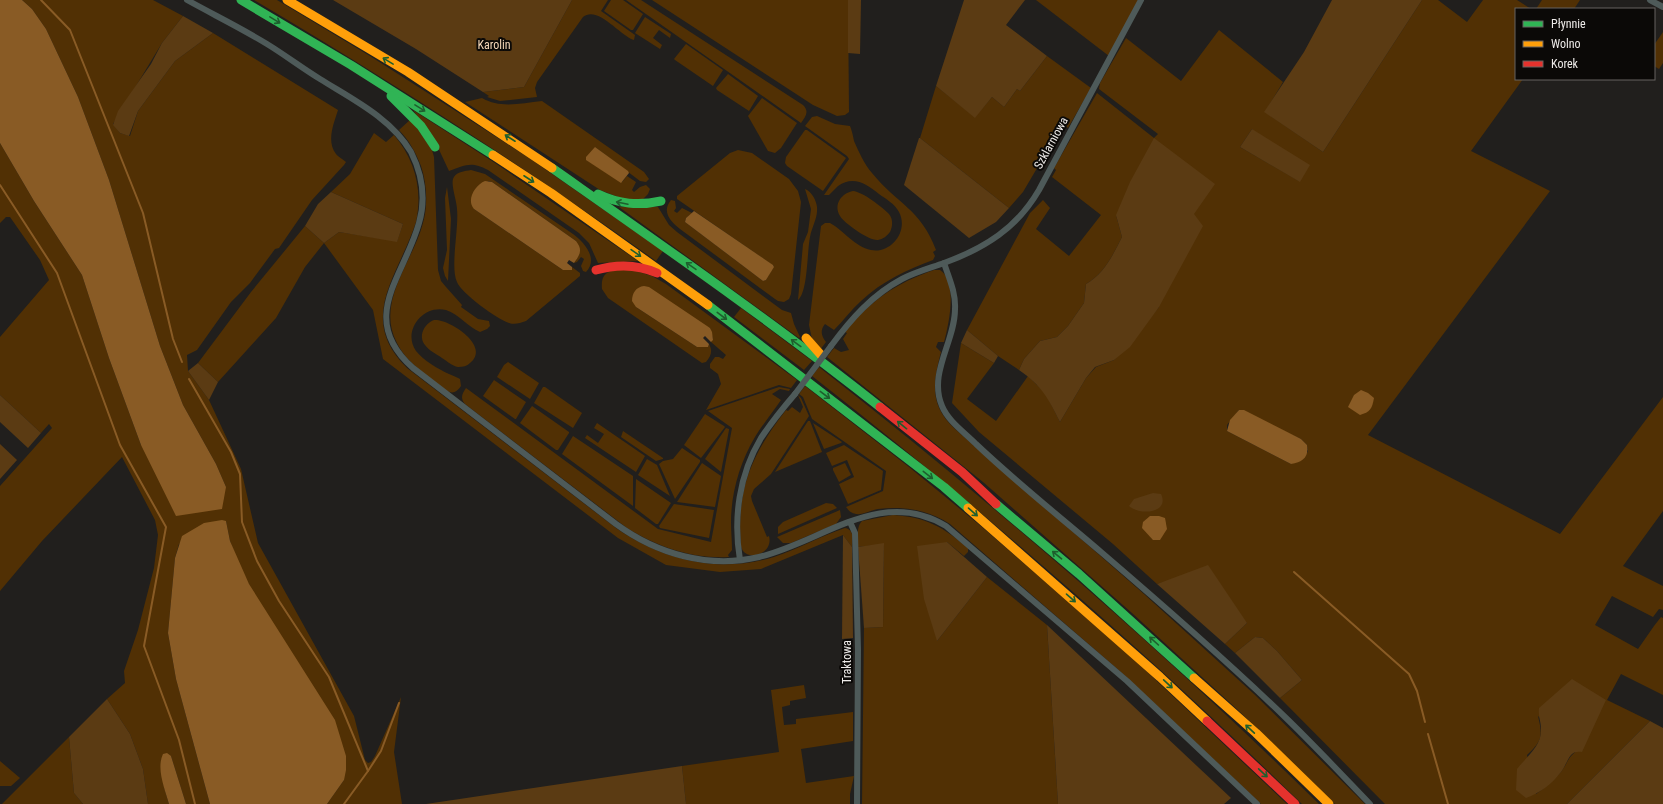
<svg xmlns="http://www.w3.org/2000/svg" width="1663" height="804" font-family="'Roboto Condensed',sans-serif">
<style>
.green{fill:#513004;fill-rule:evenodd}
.forest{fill:#5b3b13}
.water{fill:#895b25}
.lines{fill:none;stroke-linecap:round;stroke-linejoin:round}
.stream{stroke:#895b25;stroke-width:2}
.street{stroke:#4e5a59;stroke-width:6}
.fast{stroke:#30b455;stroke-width:9}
.slow{stroke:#ff9f0a;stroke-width:9}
.jam{stroke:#e5322d;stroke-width:9}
.street-bridge{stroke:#4e5a59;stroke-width:6}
.oneway{stroke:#1e5e2e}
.labels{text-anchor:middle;stroke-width:4;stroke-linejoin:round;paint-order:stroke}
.park-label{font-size:12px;fill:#f6d8ba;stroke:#0b0907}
.street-label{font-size:12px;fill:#eeebe9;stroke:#0b0907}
</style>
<rect width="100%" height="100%" fill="#211f1d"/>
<g class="green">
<path d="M 22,0 L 153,0 L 183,16 L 162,43 L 113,124 L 120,133 L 130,136 L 138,111 L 175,61 L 213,33 L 338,110 C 334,123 326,141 336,154 C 338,157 343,159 346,162 L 344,165 L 312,200 L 279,248 L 275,249 L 250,283 L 231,302 L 197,350 L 187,355 L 188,371 L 209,400 L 241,469 L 258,543 L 354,716 L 365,760 L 368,763 L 371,762 L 375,756 L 401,697 L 394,752 L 402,804 L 327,804 L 344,780 L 238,562 L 230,541 L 226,521 L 179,544 L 175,558 L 168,633 L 176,679 L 210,804 L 186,804 L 171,756 L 161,759 L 164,787 L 169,804 L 148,804 L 143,769 L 130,734 L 107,699 L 125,683 L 124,671 L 138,630 L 154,568 L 158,535 L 155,520 L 122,457 L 42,541 L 0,591 L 0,486 L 52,428 L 49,424 L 41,433 L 0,395 L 0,337 L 49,280 L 40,260 L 10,217 L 6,217 L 0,223 L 0,143 L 34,201 L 82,275 L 109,358 L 141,445 L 226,487 L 216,464 L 183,405 L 160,346 L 109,180 L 78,97 L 46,29 L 32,9 Z"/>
<path d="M 254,0 L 277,0 L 370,56 L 529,158 L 663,251 L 656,261 C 526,168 391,81 254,0 Z"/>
<path d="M 572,0 L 608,0 L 601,11 L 635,35 L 634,40 C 620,36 598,5 583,17 L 537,82 L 535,88 L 537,97 L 500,101 L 487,97 L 489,96 L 483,92 L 524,87 Z"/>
<path d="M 611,0 L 623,0 L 643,14 L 633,30 L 631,30 L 604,11 Z"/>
<path d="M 626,0 L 641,0 L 803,105 C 810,112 805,117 801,123 Z"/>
<path d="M 652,0 L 848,0 L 849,112 L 845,115 L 837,116 L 813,105 Z"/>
<path d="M 1036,0 L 1139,0 L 1109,56 Z"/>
<path d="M 1422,0 L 1438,0 L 1467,22 L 1483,0 L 1517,0 L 1531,9 L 1516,9 L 1516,79 L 1523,79 L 1471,151 L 1550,191 L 1368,435 L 1560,534 L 1663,397 L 1663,511 L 1623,566 L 1663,586 L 1663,610 L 1659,609 L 1653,617 L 1612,596 L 1595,625 L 1638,649 L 1654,626 L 1661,617 L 1663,618 L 1663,695 L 1621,674 L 1607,700 L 1650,721 L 1567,804 L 1385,804 L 1280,698 L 1302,680 L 1277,651 L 1263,638 L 1255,637 L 1235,653 L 1225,644 L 1247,623 L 1174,579 L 1157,584 L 1113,544 L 979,432 L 952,403 L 961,343 L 994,363 L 967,399 L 996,421 L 1028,376 L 1046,394 L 1060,422 L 1086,378 L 1096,367 L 1114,360 L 1159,307 L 1116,215 L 1122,237 C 1113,255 1104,274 1086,284 L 1084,303 L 1068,326 L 1057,337 L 1040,341 L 1024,359 L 1019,370 L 998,356 L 967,330 L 1030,213 L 1043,200 L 1050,208 L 1036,229 L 1069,256 L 1101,215 L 1052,177 L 1056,170 L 1054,168 L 1097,93 L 1154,138 L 1158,134 L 1099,89 L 1100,83 L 1126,38 L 1181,81 L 1219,30 L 1283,82 L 1265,112 L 1323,152 ZM 1252,129 L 1299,181 L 1240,147 ZM 1239,410 L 1301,439 L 1307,445 L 1308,452 L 1291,464 L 1227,431 L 1227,425 ZM 1538,716 L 1577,751 C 1568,756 1567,765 1560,773 C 1553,781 1545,788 1536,794 L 1527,755 C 1542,741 1543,737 1538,716 Z"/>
<path d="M 1542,0 L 1580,0 L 1574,9 L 1536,9 Z"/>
<path d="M 645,17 L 671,34 L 670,38 L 659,30 L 653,38 L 662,45 L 660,49 L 635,33 Z"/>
<path d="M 1663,32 L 1663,63 L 1659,69 L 1654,66 L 1654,45 Z"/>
<path d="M 686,44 L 723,70 L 713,86 L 675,60 L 674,59 Z"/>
<path d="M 1047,56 L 1091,88 L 1068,128 L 1063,124 L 1023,192 L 1009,208 L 920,138 L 936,86 L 975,117 L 992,97 L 1004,107 L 1017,89 L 1020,91 Z"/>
<path d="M 728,74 L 758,96 L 749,111 L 717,90 L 716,88 Z"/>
<path d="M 482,98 C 501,109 521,103 542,101 L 644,172 L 649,179 L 646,182 L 640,181 L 595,147 L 622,182 L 627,176 L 636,182 L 632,190 L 634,192 L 640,187 L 646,185 L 650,189 L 648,194 L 643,199 L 626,200 L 600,190 L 465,102 Z"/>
<path d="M 762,98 L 797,123 L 781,148 L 775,153 L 768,151 L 748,116 Z"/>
<path d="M 413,110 L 495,163 L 638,261 L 598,263 L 589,243 L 579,233 L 488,170 C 471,161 466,165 449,171 L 434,139 Z"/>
<path d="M 817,116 L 835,124 L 850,126 C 852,131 853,136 854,141 C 859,152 864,164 872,173 C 896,203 921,209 936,250 L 933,252 L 935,256 L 933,260 C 907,270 882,281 861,301 C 851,310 843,321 834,330 L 825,324 C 820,330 821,336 826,342 L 820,350 L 812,339 L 809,325 L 821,226 L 825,223 L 830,223 C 843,230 855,247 871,250 C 891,254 909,231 899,212 C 895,204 886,199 879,194 C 867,184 853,175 838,186 C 835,189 832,192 829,195 L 824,195 L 849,159 L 847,156 L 805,126 L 812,117 Z"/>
<path d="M 411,119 L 432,150 L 434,157 L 438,270 L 441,281 L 446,287 L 462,305 L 461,307 L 478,319 L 489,321 L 490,326 L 487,329 L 480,332 C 468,327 459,314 446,310 C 423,304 402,331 416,351 C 423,360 438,369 449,374 C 453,376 457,377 460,379 L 461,386 C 457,392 453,394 447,391 C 430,377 407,364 397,343 C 375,302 413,262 423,223 C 428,205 427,184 421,166 C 416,153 409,140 399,130 Z"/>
<path d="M 805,130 L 807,130 L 846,158 L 823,191 L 787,166 L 785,163 L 786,157 Z"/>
<path d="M 374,133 L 386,142 L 394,135 C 415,160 423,190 416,222 C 399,275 356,318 407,368 L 616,528 C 662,560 719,574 774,557 C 798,549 821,536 845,528 C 855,530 852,539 852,547 L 843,535 L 761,569 L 720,572 L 666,565 L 618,538 L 383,359 L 373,310 L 324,243 L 305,267 L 276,318 L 218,382 L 198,363 L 251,292 L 305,226 L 324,243 L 339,232 L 397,241 L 403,224 L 331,192 L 350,174 Z"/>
<path d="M 738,150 L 752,153 L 789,179 L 798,191 L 801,202 L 791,294 L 789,299 L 784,302 L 778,301 L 775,299 L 680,229 C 671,222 661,212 671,200 L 675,201 L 676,208 L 674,211 L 677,213 L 682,208 L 692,213 L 686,218 L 685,222 L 763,281 L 766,280 L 774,266 L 677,199 L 677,196 L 730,153 Z"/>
<path d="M 471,170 L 485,174 L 573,234 C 584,242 599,259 586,272 L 583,271 L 581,266 L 584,259 L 581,257 L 577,262 L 574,263 L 579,255 L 576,241 L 492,182 L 488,181 L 474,209 L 563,270 L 572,270 L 572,267 L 580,273 L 580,276 L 526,321 C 520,323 515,325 509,323 C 497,319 461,293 457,282 C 450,267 459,229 457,209 C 457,202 451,186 453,179 C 455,172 465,171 471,170 Z"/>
<path d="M 447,187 L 451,219 L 448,281 L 445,276 L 443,268 L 447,250 L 445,198 Z"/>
<path d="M 805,189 C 812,192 816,200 817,207 C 818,218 812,226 810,237 C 807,251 808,292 798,300 L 803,244 L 808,232 L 811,209 Z"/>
<path d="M 853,191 C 863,192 882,207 889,214 C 893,219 893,226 890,232 C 887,236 883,239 878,240 C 869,241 844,223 840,216 C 833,204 842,193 853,191 Z"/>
<path d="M 619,207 L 658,207 L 669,225 L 677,232 L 782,310 L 791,313 L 794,324 L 800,337 L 799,338 Z"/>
<path d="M 630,269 L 652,276 L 666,284 L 797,380 L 791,388 L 779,385 L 706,410 L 721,384 L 718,374 L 710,368 L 710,364 L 715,357 L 719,357 L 723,359 L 726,355 L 711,342 L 713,339 L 710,328 L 636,307 L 697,347 L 708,347 L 709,344 C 713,351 711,356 706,362 L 702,363 L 608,298 L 602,289 C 600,268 615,270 630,269 Z"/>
<path d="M 934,270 L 940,270 C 958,282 949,324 944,342 L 938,342 L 936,347 L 941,352 C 933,383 929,405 955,429 L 1144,594 L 1254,694 L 1365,804 L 1335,804 L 1240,712 L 1132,613 L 983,482 L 827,357 L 834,348 L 841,352 L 849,350 L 843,339 L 847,333 L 845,332 C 870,301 896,283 934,270 Z"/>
<path d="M 741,308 L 812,361 L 804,370 L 734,317 Z"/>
<path d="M 434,320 C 448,318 492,346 470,363 C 467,366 463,367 458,367 C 452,366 447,361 442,358 C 437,354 429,351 425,345 C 418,336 424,324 434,320 Z"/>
<path d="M 508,362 L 539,383 L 530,399 L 497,377 L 504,365 Z"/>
<path d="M 819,367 C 994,504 1161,649 1319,804 L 1302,804 C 1147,652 983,510 812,376 Z"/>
<path d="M 494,380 L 526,402 L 516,419 L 515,419 L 483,396 Z"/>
<path d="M 805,386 L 909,467 L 982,527 L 1125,651 L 1287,804 L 1261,804 L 1122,673 L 950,524 C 928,510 904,506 878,509 C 871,510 863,515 856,514 C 851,513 849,511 846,507 L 883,491 L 886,471 L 812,419 L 803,397 L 799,394 Z"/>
<path d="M 543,387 L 545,387 L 582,413 L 573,428 L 534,403 Z"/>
<path d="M 779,387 L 790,389 L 789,391 L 780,389 L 772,394 L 781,400 C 773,412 763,424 755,437 C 740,462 731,493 731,522 C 731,532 732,541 732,550 L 728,555 L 729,557 C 692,559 658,547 627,528 L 465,404 C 460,398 462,394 466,388 L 658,529 L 711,542 L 732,428 L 708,411 Z"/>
<path d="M 798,395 L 801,398 L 809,416 L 771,474 L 754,489 L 751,496 L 752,501 L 767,537 L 769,536 C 774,554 746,563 741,547 C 736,490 751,455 786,410 L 788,411 L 792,407 L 800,413 L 803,407 Z"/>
<path d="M 532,406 L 569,432 L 569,433 L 558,450 L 556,450 L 520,423 Z"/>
<path d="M 705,414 L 724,426 L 725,427 L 701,458 L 684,445 Z"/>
<path d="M 808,421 L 810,421 L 822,452 L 775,472 Z"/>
<path d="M 597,423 L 645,456 L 636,472 L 585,438 L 587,435 L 598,443 L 604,434 L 594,428 Z"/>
<path d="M 813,423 L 842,442 L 841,443 L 824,449 Z"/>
<path d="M 726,428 L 729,429 L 729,430 L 721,472 L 705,459 Z"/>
<path d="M 623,431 L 663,458 L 663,459 L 656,461 L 621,437 Z"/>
<path d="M 573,436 L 633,476 L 633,506 L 562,454 Z"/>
<path d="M 844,445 L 883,471 L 881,490 L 848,504 L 839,484 L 854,477 L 847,460 L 832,466 L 826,453 Z"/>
<path d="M 682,448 L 700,460 L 700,462 L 675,499 L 659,464 L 663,461 L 673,459 Z"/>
<path d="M 647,459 L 657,465 L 670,496 L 638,475 Z"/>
<path d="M 702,463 L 721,476 L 715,507 L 677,502 Z"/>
<path d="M 845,463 L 851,475 L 839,482 L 833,470 L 833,468 Z"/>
<path d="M 636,479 L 671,503 L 658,524 L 656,524 L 635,508 Z"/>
<path d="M 826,503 L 833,504 L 837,508 L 778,534 L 778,527 L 783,522 Z"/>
<path d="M 674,504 L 714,510 L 709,538 L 660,528 L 659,526 Z"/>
<path d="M 840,510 L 841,517 L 836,524 L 791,543 L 783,543 L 777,537 Z"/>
<path d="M 893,515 C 926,517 943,527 968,548 L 968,552 L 964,556 L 947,542 L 937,641 L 987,577 L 1047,625 L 1058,804 L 862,804 L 864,628 L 883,627 L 884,544 L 858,547 C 858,539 856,527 862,521 Z"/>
<path d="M 804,685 L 806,698 L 790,701 L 790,705 L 782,707 L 784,725 L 796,724 L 796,719 L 853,712 L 853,741 L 801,749 L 806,783 L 854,776 L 850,794 L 850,804 L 686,804 L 682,766 L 779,752 L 771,690 Z"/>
<path d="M 69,737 L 74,793 L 83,804 L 2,804 Z"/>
<path d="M 0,761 L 20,778 L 11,786 L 0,786 Z"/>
</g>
<g class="forest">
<path d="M 333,0 L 572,0 L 524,87 L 483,92 L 416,49 Z"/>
<path d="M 848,0 L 861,0 L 860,54 L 848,53 Z"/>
<path d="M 964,0 L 1025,0 L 1006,25 L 1047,56 L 1020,91 L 1017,89 L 1004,107 L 992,97 L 975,118 L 936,86 Z"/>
<path d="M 1332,0 L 1422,0 L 1323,152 L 1264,112 L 1304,52 Z"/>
<path d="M 183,16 L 213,33 L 175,61 L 138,111 L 129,136 L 120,133 L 113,125 L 118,111 L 151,64 L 162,43 Z"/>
<path d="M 1252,129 L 1310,165 L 1300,182 L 1240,147 Z"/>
<path d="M 919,138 L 920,138 L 1009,208 L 996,222 L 969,238 L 904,185 Z"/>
<path d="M 1154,138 L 1215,184 L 1194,214 L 1203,226 L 1159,307 L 1130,347 L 1114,360 L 1095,367 L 1086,378 L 1060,422 C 1048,398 1042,386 1019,370 L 1024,359 L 1040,341 L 1057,337 L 1068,326 L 1084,303 L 1086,284 C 1104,274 1113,255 1122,237 L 1116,215 L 1130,182 Z"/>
<path d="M 331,192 L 403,224 L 397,242 L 339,232 L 324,243 L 305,226 L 318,204 Z"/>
<path d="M 967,330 L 998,356 L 994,363 L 961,343 Z"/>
<path d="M 198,363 L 218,382 L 209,400 L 188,371 Z"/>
<path d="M 0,395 L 41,433 L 28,448 L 0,422 Z"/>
<path d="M 0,444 L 17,460 L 0,479 Z"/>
<path d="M 1153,493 L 1161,494 C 1170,513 1140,516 1129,506 L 1134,499 Z"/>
<path d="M 843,535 L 852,547 L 853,638 L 842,639 Z"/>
<path d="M 947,542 L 987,577 L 937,641 L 924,599 L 917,546 Z"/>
<path d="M 884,543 L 883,627 L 864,628 L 858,547 Z"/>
<path d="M 1208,565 L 1247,623 L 1225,644 L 1157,584 Z"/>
<path d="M 1047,625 L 1231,798 L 1224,804 L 1058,804 Z"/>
<path d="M 1255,637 L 1263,638 L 1277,651 L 1302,680 L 1280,698 L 1235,653 Z"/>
<path d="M 1572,679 L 1606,700 L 1582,752 C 1578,751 1573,752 1571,755 C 1567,760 1565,767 1561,772 C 1552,784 1540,793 1526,798 L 1516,790 L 1517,769 C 1526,757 1542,746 1541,729 C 1541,721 1538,717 1539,708 Z"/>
<path d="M 107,699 L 130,734 L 143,769 L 148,804 L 83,804 L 74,793 L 69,737 Z"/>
<path d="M 1650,721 L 1663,728 L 1663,804 L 1567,804 Z"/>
<path d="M 682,766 L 686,804 L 426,804 Z"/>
</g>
<g class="water">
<path d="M 0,0 L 22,0 L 32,9 L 46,29 L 78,97 L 109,180 L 160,346 L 183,405 L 216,464 L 226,487 L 222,509 L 176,516 L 141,445 L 109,358 L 82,275 L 34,201 L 0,143 Z"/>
<path d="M 595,147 L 628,171 L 629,173 L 621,183 L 586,160 L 586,157 Z"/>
<path d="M 485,181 L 492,182 L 576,241 C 583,250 580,255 574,263 L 569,260 L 567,263 L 572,267 L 572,270 L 563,270 L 474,209 C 466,200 475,185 485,181 Z"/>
<path d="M 694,211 L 773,265 L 774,267 L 766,280 L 763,281 L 685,222 L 686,218 Z"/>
<path d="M 644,286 L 649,287 L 710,328 L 712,332 L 713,340 L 711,342 L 705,336 L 703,338 L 709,344 L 708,347 L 697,347 L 636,307 L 632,301 C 632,293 636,287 644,286 Z"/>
<path d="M 1361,390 L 1368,393 L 1374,398 C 1372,409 1370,412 1360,415 L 1348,407 L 1354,395 Z"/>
<path d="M 1239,410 L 1244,410 L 1301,439 L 1307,445 C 1309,457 1303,462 1291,464 L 1227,431 L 1230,420 Z"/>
<path d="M 1150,516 L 1159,516 L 1165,518 L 1167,529 L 1160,540 L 1153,540 L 1142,528 L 1143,522 Z"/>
<path d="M 222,520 L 226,521 L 230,541 L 249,584 L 335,720 L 346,756 L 346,770 L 344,780 L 327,804 L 210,804 L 176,679 L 168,633 L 175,558 L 182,536 L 204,523 Z"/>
<path d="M 167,753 L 171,756 L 186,804 L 169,804 C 165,789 156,769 163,754 Z"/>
</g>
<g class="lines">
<g class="stream">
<path d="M 41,0 L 70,30 L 143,213 L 173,339 L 182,362"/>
<path d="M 0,185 L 57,273 L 120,445 L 166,527 L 144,646 L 179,740 L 195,804"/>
<path d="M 189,379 L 231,452 L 240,474 L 242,522 L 257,561 L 279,601 L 329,677 L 368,771 L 344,804"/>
<path d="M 1294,572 L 1409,674 L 1417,691 L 1425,722"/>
<path d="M 1428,734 L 1448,804"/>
<path d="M 368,771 L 381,751 L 399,703"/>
</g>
<g class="street">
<path d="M 187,0 C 214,15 241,28 267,44 C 285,55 302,68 320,79 C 352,99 391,118 411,152 C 422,174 426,199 419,223 C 404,277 357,318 413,368 L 616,524 C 657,554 709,569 759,557 C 822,542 881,486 946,526 L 1127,681 L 1257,804"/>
<path d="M 1650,0 L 1663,7"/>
<path d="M 944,263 C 949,278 956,293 955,309 C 955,342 928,373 942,406 C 948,421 964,432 976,444 C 1016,482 1059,516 1101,552 C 1164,606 1226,660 1285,717 C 1314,745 1342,775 1370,804"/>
<path d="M 831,346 C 851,319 872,295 902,279 C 915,272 930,268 944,263 C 985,248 1017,228 1039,190 L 1141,0"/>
<path d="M 850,522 L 855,533 L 858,650 L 857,804"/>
<path d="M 740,560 C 733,518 739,475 761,438 C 771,423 783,408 795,394"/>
</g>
<g class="fast">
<path d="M 241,0 L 351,65 L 493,155"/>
<path d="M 391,96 L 421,126 L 435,147"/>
<path d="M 552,168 C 663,246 774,323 880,407"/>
<path d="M 598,194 C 619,204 638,206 661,201"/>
<path d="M 708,305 L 944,487 L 968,508"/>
<path d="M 996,504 L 1079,574 L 1194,678"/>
</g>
<g class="slow">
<path d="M 287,0 L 408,72 L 552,168"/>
<path d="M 493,155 L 551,193 L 708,305"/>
<path d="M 806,338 L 821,355"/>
<path d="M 968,508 L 1160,677 L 1207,721"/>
<path d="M 1194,678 L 1256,733 L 1329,804"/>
</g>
<g class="jam">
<path d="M 596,270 C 617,264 637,264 657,273"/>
<path d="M 880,407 L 962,472 L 996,504"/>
<path d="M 1207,721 L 1295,804"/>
</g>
<path class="street-bridge" d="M 795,394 L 831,346"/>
</g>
<defs><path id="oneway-shaft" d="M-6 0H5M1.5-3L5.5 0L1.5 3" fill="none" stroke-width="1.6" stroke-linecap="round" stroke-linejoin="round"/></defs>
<g class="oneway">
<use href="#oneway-shaft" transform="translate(275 20) rotate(31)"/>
<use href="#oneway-shaft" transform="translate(388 61) rotate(-149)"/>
<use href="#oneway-shaft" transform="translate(420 108) rotate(32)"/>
<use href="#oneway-shaft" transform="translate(510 138) rotate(-147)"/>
<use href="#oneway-shaft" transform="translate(529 179) rotate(33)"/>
<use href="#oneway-shaft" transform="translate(622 203) rotate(-168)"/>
<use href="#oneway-shaft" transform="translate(636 253) rotate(35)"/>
<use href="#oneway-shaft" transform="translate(691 266) rotate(-145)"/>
<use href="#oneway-shaft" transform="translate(722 316) rotate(37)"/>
<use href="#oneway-shaft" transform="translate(796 343) rotate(-144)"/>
<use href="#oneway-shaft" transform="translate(825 395) rotate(37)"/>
<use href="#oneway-shaft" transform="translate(902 425) rotate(-141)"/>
<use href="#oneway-shaft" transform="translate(928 475) rotate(38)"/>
<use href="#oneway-shaft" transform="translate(973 512) rotate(41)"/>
<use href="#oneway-shaft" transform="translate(1057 555) rotate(-140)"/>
<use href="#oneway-shaft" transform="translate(1071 598) rotate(41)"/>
<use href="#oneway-shaft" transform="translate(1154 641) rotate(-138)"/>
<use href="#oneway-shaft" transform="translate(1168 684) rotate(43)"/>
<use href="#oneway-shaft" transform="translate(1250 729) rotate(-137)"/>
<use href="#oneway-shaft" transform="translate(1263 773) rotate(43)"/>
</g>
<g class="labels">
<g class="park-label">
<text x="494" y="49">Karolin</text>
</g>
<g class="street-label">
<text transform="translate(1051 143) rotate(-61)" y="4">Szklarniowa</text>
<text transform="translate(847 662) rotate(-90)" y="4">Traktowa</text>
</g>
</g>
<rect x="1515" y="8" width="140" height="72" fill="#0b0907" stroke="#666361"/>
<rect x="1523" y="21" width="20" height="6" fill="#30b455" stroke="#666361"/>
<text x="1551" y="28" font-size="12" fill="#eeebe9">Płynnie</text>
<rect x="1523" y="41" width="20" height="6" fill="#ff9f0a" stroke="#666361"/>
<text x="1551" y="48" font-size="12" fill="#eeebe9">Wolno</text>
<rect x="1523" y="61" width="20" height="6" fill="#e5322d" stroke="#666361"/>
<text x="1551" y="68" font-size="12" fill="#eeebe9">Korek</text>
</svg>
